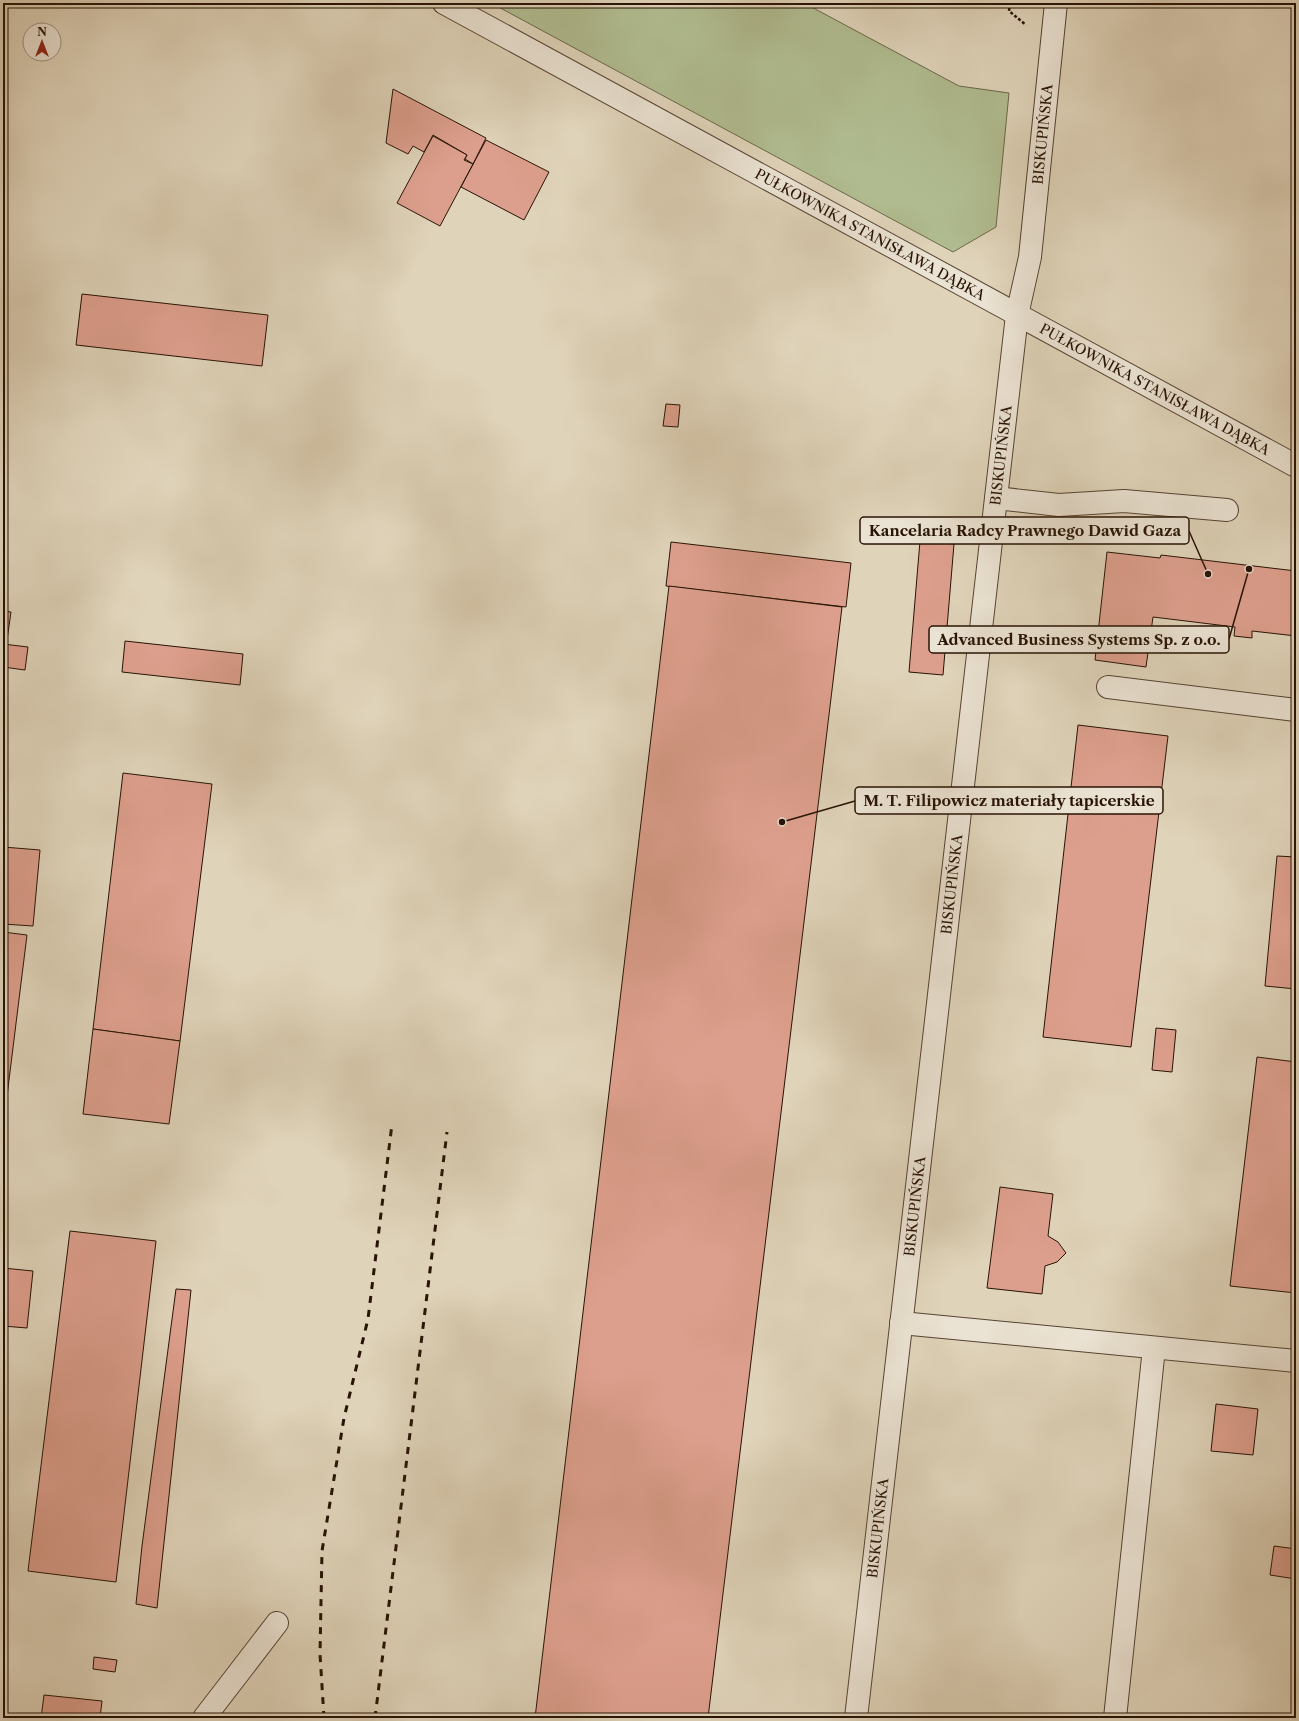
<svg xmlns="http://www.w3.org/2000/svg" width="1299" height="1721" font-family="'Libre Caslon Text',serif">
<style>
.green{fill:#b0bc90;stroke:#6c684a}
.building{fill:#dd9f8d;stroke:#281305}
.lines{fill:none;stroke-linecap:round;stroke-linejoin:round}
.minor-casing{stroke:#564332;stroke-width:24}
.path{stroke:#281305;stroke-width:2.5;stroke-dasharray:3 2;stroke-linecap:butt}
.minor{stroke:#eae2d2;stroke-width:22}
.rail{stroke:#281305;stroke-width:3;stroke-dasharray:7 7;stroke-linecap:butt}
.labels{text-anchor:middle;stroke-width:3;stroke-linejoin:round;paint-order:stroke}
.street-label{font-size:14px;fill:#281305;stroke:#eae2d2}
.leader{fill:none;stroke:#281305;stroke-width:1.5}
.callout-dot{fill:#281305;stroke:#eae2d2;stroke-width:1.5}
.callout{fill:#eae2d2;stroke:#281305;stroke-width:1.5}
.callout-label{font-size:15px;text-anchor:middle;font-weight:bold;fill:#281305}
</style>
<rect width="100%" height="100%" fill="#dfd3b9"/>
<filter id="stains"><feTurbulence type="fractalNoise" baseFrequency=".005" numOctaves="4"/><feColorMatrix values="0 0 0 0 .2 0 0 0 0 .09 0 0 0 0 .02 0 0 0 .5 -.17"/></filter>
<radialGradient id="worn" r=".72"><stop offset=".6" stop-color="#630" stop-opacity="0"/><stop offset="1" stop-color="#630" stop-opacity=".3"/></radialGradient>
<path class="green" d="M 491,3 L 804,3 L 959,86 L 1009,93 L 996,227 L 953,252 Z"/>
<g class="building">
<path d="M 393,89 L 486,138 L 473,164 L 465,159 L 467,155 L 433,135 L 424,152 L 413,146 L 408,154 L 386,143 Z"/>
<path d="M 433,136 L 467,155 L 464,160 L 473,164 L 440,226 L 397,203 Z"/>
<path d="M 486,140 L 549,172 L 524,220 L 461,187 Z"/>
<path d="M 82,294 L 268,315 L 262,366 L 76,345 Z"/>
<path d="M 666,404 L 680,405 L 678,427 L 663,426 Z"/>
<path d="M 920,541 L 954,544 L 943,675 L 909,672 Z"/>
<path d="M 671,542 L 851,563 L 846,607 L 666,586 Z"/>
<path d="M 1107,552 L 1160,558 L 1161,555 L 1296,571 L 1296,636 L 1252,631 L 1252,638 L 1234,636 L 1235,627 L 1153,617 L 1146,667 L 1095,660 Z"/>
<path d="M 669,586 L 842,607 L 708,1718 L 535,1718 Z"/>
<path d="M 3,611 L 11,612 L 7,640 L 3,640 Z"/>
<path d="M 125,641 L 243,654 L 240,685 L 122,672 Z"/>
<path d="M 3,644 L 28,647 L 25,670 L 3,667 Z"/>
<path d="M 1078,725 L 1168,736 L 1131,1047 L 1043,1037 Z"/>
<path d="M 123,773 L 212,784 L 180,1041 L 93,1029 Z"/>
<path d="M 3,847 L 40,850 L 33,926 L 3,924 Z"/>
<path d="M 1277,856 L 1296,857 L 1296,989 L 1265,986 Z"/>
<path d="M 3,932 L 27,935 L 6,1104 L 3,1103 Z"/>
<path d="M 1156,1028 L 1176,1030 L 1172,1072 L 1152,1070 Z"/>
<path d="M 93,1029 L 180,1041 L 169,1124 L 83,1114 Z"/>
<path d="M 1257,1057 L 1296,1062 L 1296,1293 L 1230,1286 Z"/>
<path d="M 1000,1187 L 1053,1194 L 1048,1236 L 1058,1242 L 1066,1253 L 1057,1262 L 1045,1266 L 1042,1294 L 987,1288 Z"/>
<path d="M 70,1231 L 156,1241 L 116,1582 L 28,1571 Z"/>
<path d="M 3,1268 L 33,1271 L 27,1328 L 3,1326 Z"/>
<path d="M 176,1289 L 191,1290 L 157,1608 L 136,1604 L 142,1546 Z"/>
<path d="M 1216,1404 L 1258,1409 L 1253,1455 L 1211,1451 Z"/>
<path d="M 1274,1546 L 1296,1549 L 1296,1579 L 1270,1575 Z"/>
<path d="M 94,1657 L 117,1660 L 115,1672 L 93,1669 Z"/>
<path d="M 44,1695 L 102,1701 L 100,1718 L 41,1718 Z"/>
</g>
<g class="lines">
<g class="minor-casing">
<g id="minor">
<path id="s1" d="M 444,3 L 1296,466"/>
<path d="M 996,498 L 1059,505 L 1124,501 L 1227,510"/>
<path d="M 1108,687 L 1296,710"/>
<path d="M 901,1323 L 1296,1361"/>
<path d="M 204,1718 L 277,1623"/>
<path id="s2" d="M 856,1718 L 1017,315 L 1030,257 L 1056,3"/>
<path d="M 1115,1718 L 1154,1348"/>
</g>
</g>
<path class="path" d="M 1010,3 L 1009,11 L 1026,25"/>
<use href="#minor" class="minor"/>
<g class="rail">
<path d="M 324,1718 L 320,1654 L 322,1551 L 344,1418 L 368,1319 L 392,1124"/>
<path d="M 375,1718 L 447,1132"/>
</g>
</g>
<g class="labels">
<g class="street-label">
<text dy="5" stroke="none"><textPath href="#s2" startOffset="1595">BISKUPIŃSKA</textPath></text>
<text dy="5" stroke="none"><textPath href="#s1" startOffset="485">PUŁKOWNIKA STANISŁAWA DĄBKA</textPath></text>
<text dy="5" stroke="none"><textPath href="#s1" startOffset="809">PUŁKOWNIKA STANISŁAWA DĄBKA</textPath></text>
<text dy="5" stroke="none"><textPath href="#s2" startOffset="1271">BISKUPIŃSKA</textPath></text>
<text dy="5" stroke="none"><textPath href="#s2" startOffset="839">BISKUPIŃSKA</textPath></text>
<text dy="5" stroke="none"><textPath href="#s2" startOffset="515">BISKUPIŃSKA</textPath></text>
<text dy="5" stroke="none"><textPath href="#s2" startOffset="191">BISKUPIŃSKA</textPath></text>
</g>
</g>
<path class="leader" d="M1208 574L1189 531M1249 569L1229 639M782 822L855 801"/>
<g class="callout-dot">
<circle cx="1208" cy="574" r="4"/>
<circle cx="1249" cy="569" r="4"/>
<circle cx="782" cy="822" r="4"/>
</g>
<g class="callout">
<rect x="860" y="517" width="329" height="27" rx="4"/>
<rect x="929" y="626" width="300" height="27" rx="4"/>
<rect x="855" y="787" width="308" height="27" rx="4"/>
</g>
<g class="callout-label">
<text x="1025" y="536">Kancelaria Radcy Prawnego Dawid Gaza</text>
<text x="1079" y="645">Advanced Business Systems Sp. z o.o.</text>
<text x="1009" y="806">M. T. Filipowicz materiały tapicerskie</text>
</g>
<rect width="1299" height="1721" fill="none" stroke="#dfd3b9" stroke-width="16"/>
<rect x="4" y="4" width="1291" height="1713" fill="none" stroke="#281305" stroke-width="2"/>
<rect x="8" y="8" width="1283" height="1705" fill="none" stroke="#281305"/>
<g transform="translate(42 42)"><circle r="19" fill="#eae2d2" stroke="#9c8f80"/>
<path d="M0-3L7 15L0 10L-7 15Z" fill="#8f2418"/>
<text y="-6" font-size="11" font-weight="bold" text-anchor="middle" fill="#281305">N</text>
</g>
<rect width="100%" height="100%" filter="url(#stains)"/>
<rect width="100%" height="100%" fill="url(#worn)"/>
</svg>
